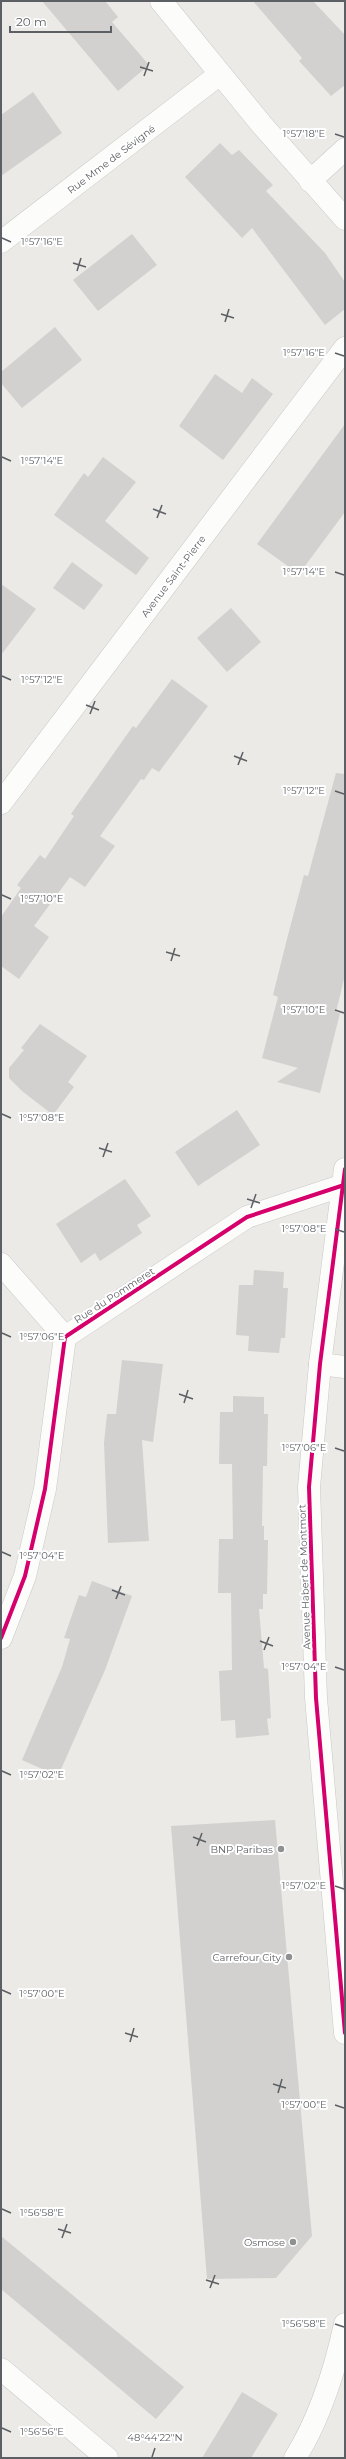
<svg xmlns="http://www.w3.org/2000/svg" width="346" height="2459" font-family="Montserrat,sans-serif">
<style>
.building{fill:#d2d1cf}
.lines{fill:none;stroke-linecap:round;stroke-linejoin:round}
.minor-casing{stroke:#c8c8c8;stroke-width:23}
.minor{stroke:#fcfcfb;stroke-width:22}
.cycleway-casing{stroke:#fff;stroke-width:6}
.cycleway{stroke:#d6006c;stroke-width:4}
.ticks{fill:none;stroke:#5c5f63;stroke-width:1.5}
.poi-dot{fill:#8e9091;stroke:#fff;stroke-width:1.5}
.labels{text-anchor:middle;stroke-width:4;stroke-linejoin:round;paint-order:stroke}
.street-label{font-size:10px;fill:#5c5f63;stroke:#fff}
.poi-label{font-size:10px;fill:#5c5f63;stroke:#fff;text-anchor:end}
.ticks-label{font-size:10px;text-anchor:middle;fill:#5c5f63;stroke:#fff;stroke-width:4;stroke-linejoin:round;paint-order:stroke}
</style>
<rect width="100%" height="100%" fill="#ebeae6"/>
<g class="building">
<path d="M 42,1 L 105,1 L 118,17 L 112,22 L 149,65 L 118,91 Z"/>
<path d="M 253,1 L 313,1 L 345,35 L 345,85 L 331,96 L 299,61 L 302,58 Z"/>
<path d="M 33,92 L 62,133 L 1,176 L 1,115 Z"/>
<path d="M 220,143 L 232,155 L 239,150 L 273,185 L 266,191 L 325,253 L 345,282 L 345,309 L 325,325 L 252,228 L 242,238 L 185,177 Z"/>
<path d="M 132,234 L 157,265 L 98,311 L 73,280 Z"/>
<path d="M 55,327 L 82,360 L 22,408 L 1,383 L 1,372 Z"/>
<path d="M 215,374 L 242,393 L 252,378 L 273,394 L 223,460 L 179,426 Z"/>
<path d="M 345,424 L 345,512 L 299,574 L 257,544 Z"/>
<path d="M 103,457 L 136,482 L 105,521 L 149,558 L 136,575 L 54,515 L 84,473 L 88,477 Z"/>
<path d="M 72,562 L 103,585 L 84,610 L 53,588 Z"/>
<path d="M 1,584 L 36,609 L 1,655 Z"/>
<path d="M 231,608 L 261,642 L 227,672 L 197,638 Z"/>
<path d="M 172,679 L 208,706 L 159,772 L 152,768 L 144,780 L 141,779 L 100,836 L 115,846 L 85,887 L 70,877 L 34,926 L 49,937 L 19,979 L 1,966 L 1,917 L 21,888 L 17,885 L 40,855 L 45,859 L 74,816 L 71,814 L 133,726 L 136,728 Z"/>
<path d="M 336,773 L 345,774 L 345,975 L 336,1012 L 340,1013 L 320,1093 L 277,1082 L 298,1068 L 262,1058 L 278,997 L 273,995 L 288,935 L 304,875 L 308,876 Z"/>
<path d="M 40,1024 L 87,1056 L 68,1082 L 74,1087 L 53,1115 L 22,1091 L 9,1078 L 9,1068 L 24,1050 L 21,1048 Z"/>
<path d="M 237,1110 L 260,1145 L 198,1186 L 175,1152 Z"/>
<path d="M 125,1179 L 151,1216 L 137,1225 L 142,1233 L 100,1261 L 95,1253 L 81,1263 L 56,1224 Z"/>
<path d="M 254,1270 L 284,1272 L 283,1288 L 288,1288 L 285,1338 L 281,1338 L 279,1353 L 248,1351 L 249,1336 L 236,1335 L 239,1285 L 253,1285 Z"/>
<path d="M 122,1360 L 163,1364 L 153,1442 L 142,1440 L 149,1541 L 108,1543 L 104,1443 L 107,1414 L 116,1414 Z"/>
<path d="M 233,1396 L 264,1397 L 264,1414 L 268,1414 L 267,1466 L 263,1466 L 262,1526 L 264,1526 L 264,1540 L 268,1540 L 267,1594 L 263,1594 L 263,1609 L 259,1609 L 264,1668 L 268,1669 L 271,1718 L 267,1719 L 269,1735 L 236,1738 L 235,1720 L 221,1721 L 219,1671 L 232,1670 L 231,1593 L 218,1593 L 219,1539 L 233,1539 L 232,1464 L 219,1464 L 220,1412 L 233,1412 Z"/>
<path d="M 92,1581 L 132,1596 L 105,1670 L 58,1776 L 22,1760 L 62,1667 L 70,1639 L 64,1638 L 79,1595 L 86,1597 Z"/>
<path d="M 275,1820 L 312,2236 L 276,2278 L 207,2279 L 171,1826 Z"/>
<path d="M 1,2236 L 184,2387 L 156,2419 L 1,2289 Z"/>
<path d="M 242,2392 L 278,2414 L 251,2458 L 202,2458 Z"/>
</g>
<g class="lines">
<g class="minor-casing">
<g id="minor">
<path d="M 161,1 L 262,125 L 345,219"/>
<path d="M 310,181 L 345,149"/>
<path d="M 1,242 L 220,74"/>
<path d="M 1,803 L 345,348"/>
<path d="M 345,1169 L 320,1364 L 309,1487 L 316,1698 L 345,2033"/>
<path d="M 1,1264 L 65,1337"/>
<path d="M 320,1364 L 345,1367"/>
<path d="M 1,1638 L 25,1576 L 45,1489 L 65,1337 L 247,1217 L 341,1186"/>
<path d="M 1,2369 L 107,2458"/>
<path d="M 295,2458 C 320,2418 335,2370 345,2324"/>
</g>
</g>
<use href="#minor" class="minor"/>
<g class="cycleway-casing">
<g id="cycleway">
<path d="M 345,1169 L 320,1364 L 309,1487 L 316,1698 L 345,2033"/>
<path d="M 1,1638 L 25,1576 L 45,1489 L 65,1337 L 247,1217 L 341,1186"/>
</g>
</g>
<use href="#cycleway" class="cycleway"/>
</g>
<path class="ticks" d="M 140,67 L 153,71M 144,76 L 149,62M 335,134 L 344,137M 2,238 L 11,242M 73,263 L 86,267M 77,271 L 81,258M 221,314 L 234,318M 225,322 L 229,309M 335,353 L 344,356M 2,457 L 11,461M 153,509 L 166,514M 157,518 L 162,505M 335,572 L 344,575M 2,676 L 11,680M 86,705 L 99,710M 90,714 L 95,701M 234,756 L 247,761M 238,765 L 243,752M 335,791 L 344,794M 2,895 L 11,899M 166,952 L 180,956M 171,961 L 175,948M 335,1010 L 344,1013M 2,1114 L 11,1118M 99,1148 L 112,1152M 103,1157 L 108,1143M 247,1199 L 260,1203M 251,1208 L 256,1194M 335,1229 L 344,1232M 2,1333 L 11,1337M 179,1394 L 193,1399M 184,1403 L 188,1390M 335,1448 L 344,1451M 2,1552 L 11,1556M 112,1590 L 125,1595M 116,1599 L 121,1586M 260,1641 L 273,1646M 264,1650 L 269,1637M 335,1667 L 344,1670M 2,1771 L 11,1775M 193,1837 L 206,1842M 197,1846 L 202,1833M 335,1886 L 344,1889M 2,1990 L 11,1994M 125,2033 L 138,2037M 130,2042 L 134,2028M 273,2084 L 286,2088M 278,2093 L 282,2079M 335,2105 L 344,2108M 2,2209 L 11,2213M 58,2229 L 71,2233M 62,2238 L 67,2224M 206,2280 L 219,2284M 210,2288 L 215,2275M 335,2324 L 344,2327M 2,2428 L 11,2432M 152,2457 L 155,2448"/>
<g class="poi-dot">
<circle cx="281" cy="1849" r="4"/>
<circle cx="289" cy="1957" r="4"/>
<circle cx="293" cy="2242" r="4"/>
</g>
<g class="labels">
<g class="street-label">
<text transform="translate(111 159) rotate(-37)" y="4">Rue Mme de Sévigné</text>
<text transform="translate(173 576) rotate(-53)" y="4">Avenue Saint-Pierre</text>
<text transform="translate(114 1295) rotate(-33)" y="4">Rue du Pommeret</text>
<text transform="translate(304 1577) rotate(-92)" y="4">Avenue Habert de Montmort</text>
</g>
<g class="poi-label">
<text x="273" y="1853">BNP Paribas</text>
<text x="281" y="1961">Carrefour City</text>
<text x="285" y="2246">Osmose</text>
</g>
</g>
<g class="ticks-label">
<text x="304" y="137">1°57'18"E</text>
<text x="42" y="245">1°57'16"E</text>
<text x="304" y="356">1°57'16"E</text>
<text x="42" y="464">1°57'14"E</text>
<text x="304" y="575">1°57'14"E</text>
<text x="42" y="683">1°57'12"E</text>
<text x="304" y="794">1°57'12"E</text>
<text x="42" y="902">1°57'10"E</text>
<text x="304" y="1013">1°57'10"E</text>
<text x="42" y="1121">1°57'08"E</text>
<text x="304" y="1232">1°57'08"E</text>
<text x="42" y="1340">1°57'06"E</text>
<text x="304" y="1451">1°57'06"E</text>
<text x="42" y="1559">1°57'04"E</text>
<text x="304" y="1670">1°57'04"E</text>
<text x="42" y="1778">1°57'02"E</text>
<text x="304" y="1889">1°57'02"E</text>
<text x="42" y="1997">1°57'00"E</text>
<text x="304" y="2108">1°57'00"E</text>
<text x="42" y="2216">1°56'58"E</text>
<text x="304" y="2327">1°56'58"E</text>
<text x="42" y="2435">1°56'56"E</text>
<text x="155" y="2441">48°44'22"N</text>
</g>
<rect width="346" height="2459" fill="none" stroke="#5c5f63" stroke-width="4"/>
<path d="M10 26v6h101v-6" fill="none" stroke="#5c5f63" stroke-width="2"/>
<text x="16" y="26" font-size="12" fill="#5c5f63" stroke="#ffffff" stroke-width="3" paint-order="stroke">20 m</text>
</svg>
